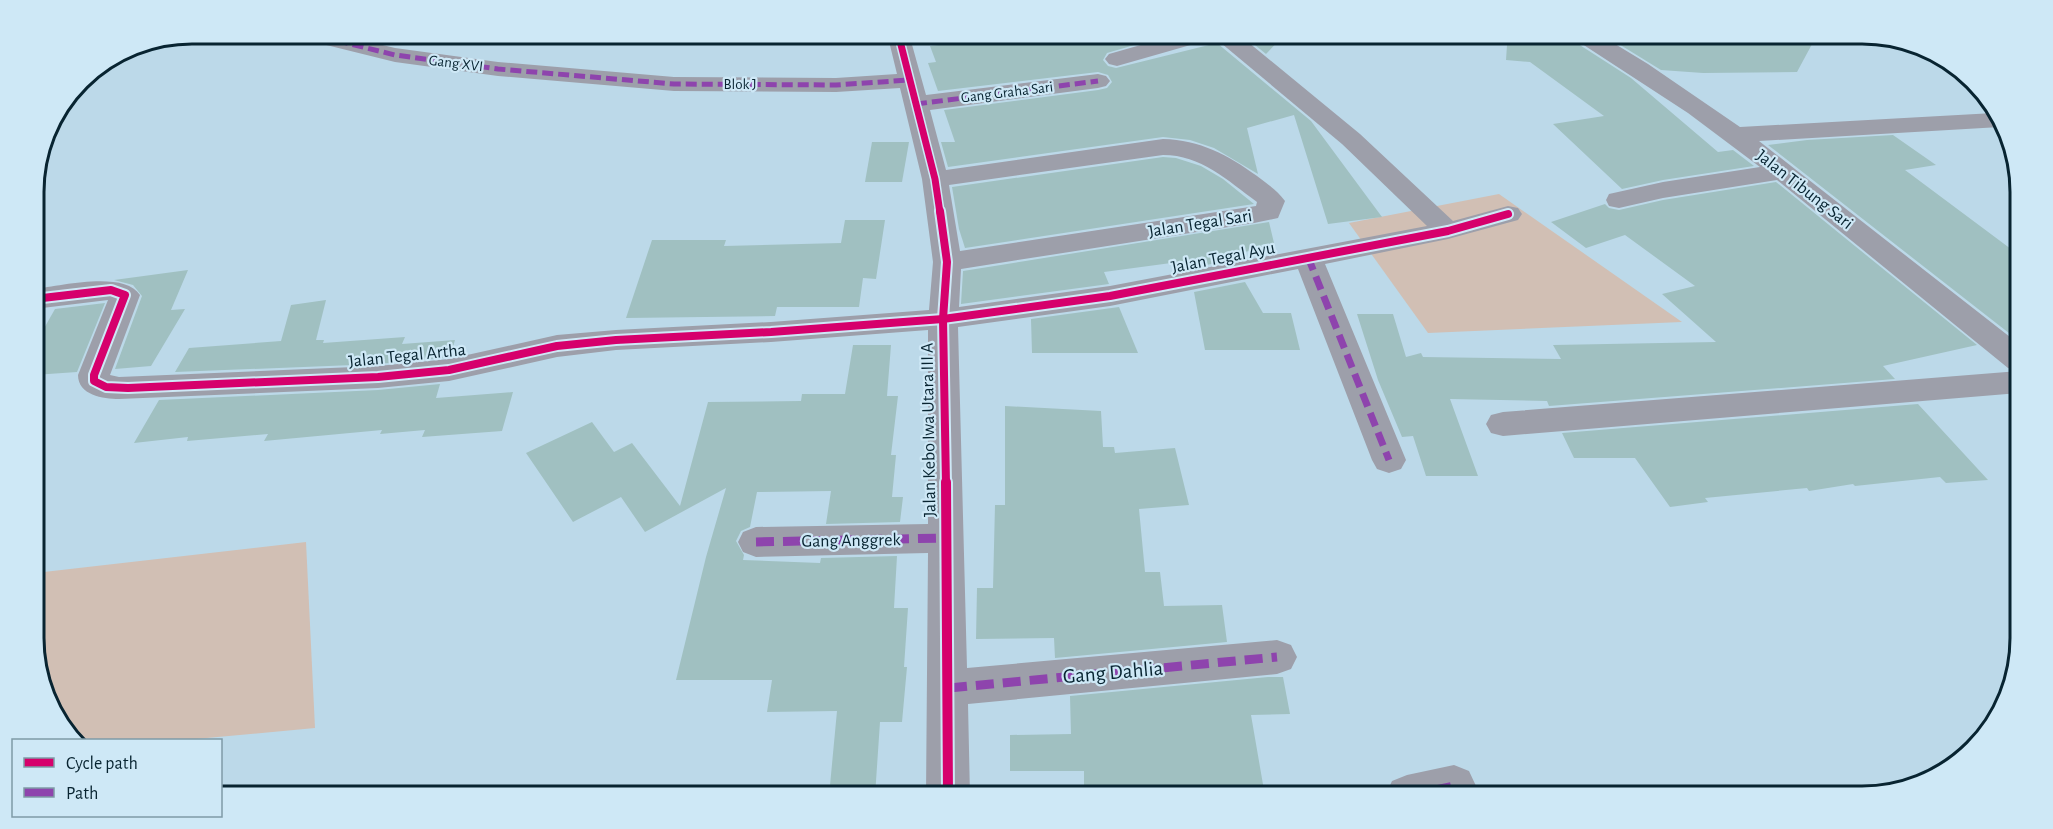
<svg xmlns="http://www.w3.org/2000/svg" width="2053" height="829" font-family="'Alegreya Sans',sans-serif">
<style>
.green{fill:#d1bfb4}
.building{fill:#a0c0c1}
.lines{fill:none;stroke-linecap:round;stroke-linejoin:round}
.minor{fill:#9d9faa;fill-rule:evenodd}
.quiet-far2{stroke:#8e44ad;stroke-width:5;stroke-dasharray:11 5;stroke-linecap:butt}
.quiet-far1{stroke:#8e44ad;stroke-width:7;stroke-dasharray:14 7;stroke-linecap:butt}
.quiet{stroke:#8e44ad;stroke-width:9;stroke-dasharray:18 9;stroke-linecap:butt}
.cycleway-far2-casing{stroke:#cee8f6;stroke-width:10}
.cycleway-far1-casing{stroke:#cee8f6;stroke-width:12}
.cycleway-casing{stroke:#cee8f6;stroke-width:14}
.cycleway-far2{stroke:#d6006c;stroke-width:7}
.cycleway-far1{stroke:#d6006c;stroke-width:8}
.cycleway{stroke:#d6006c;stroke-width:10}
.labels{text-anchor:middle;stroke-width:4.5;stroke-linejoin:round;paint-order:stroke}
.far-street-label{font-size:15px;fill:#082431;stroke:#cee8f6}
.street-label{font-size:18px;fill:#082431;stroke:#cee8f6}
.near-street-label{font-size:21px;fill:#082431;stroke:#cee8f6}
.rim{fill:none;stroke:#082431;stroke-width:3}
</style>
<rect width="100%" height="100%" fill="#bcd9e9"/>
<g class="green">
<path d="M 1499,194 L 1682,322 L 1428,333 L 1349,223 Z"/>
<path d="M 306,542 L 315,728 L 185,740 L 72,740 L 36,668 L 35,573 Z"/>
</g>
<g class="building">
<path d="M 1036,33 L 1161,33 L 1165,36 L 1107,53 L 1103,60 L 1108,66 L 1116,68 L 1217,43 L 1311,121 L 1382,217 L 1328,224 L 1294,115 L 1247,128 L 1258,174 L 1214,148 L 1190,140 L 1163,137 L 948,167 L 941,142 L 955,142 L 944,110 L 1098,90 L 1107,88 L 1112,82 L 1108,75 L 1098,72 L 938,91 L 928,63 L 936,62 L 930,46 Z"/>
<path d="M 1254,33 L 1286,33 L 1266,54 L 1244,36 Z"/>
<path d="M 1491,33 L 1568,33 L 1572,40 L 1631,78 L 1718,152 L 1733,150 L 1754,166 L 1663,180 L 1622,189 L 1553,124 L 1604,116 L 1530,62 L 1506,60 L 1507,45 Z"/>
<path d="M 1601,33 L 1818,33 L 1797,72 L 1703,73 L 1661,70 Z"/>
<path d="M 1893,135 L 1936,165 L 1905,170 L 2019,255 L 2019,336 L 2014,337 L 1768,145 L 1807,140 Z"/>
<path d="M 872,142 L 909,142 L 902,182 L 865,182 Z"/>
<path d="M 1163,157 L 1176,158 L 1201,166 L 1223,179 L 1254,204 L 965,248 L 959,229 L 952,187 Z"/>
<path d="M 1776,182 L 1977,345 L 1883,366 L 1895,379 L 1549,406 L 1547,401 L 1450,399 L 1478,476 L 1426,476 L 1413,436 L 1402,437 L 1378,380 L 1357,314 L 1393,314 L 1406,357 L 1421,353 L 1423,357 L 1561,359 L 1553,345 L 1716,342 L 1662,294 L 1695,286 L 1625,235 L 1586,248 L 1551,222 L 1605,204 L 1609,208 L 1619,210 L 1663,200 Z"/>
<path d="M 845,220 L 885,220 L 876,279 L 863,278 L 859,307 L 777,307 L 775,316 L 626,318 L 652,240 L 726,240 L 724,246 L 841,243 Z"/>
<path d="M 1269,222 L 1274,243 L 1261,245 L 1263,249 L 1230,254 L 1233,260 L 1190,268 L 1189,263 L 1173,265 L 1171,263 L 1104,272 L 1109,284 L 961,304 L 963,271 Z"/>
<path d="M 188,270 L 171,310 L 185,309 L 151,366 L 115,369 L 142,296 L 133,285 L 114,280 Z"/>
<path d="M 1245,282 L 1263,313 L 1291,313 L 1300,350 L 1205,350 L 1194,292 Z"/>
<path d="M 326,300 L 316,340 L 324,340 L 323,343 L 405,337 L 402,344 L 455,340 L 450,357 L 378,364 L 175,372 L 189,348 L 281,341 L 291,305 Z"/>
<path d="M 105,303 L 77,372 L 34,375 L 34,346 L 55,309 Z"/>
<path d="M 1119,307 L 1138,353 L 1032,353 L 1031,319 Z"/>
<path d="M 853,345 L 891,345 L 887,396 L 898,396 L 891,455 L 896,455 L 892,497 L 903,497 L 900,522 L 826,524 L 831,491 L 757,492 L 750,527 L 741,531 L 736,541 L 744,555 L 743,560 L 820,563 L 821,558 L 897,556 L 894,608 L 908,608 L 904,667 L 907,667 L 902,722 L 880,722 L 875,796 L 829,796 L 837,711 L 767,712 L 772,680 L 676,680 L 706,557 L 726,488 L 645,532 L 621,497 L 573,522 L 526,453 L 592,422 L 614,452 L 632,443 L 680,506 L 708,402 L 801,401 L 802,394 L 845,394 Z"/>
<path d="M 440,384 L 436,398 L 513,392 L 502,431 L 422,437 L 425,430 L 380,434 L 382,430 L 264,441 L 268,434 L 187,441 L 188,437 L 134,443 L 159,400 L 378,390 Z"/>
<path d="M 1918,404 L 1988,480 L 1946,483 L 1940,477 L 1855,486 L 1853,484 L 1809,491 L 1807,488 L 1705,498 L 1708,502 L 1670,507 L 1635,458 L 1574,458 L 1562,433 Z"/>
<path d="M 1005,406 L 1101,411 L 1103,447 L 1114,447 L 1115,453 L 1175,448 L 1189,505 L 1139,509 L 1145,572 L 1160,572 L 1164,606 L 1222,605 L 1227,642 L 1055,658 L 1054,638 L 976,639 L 977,588 L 993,588 L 995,505 L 1005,505 Z"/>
<path d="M 1268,677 L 1283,677 L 1290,714 L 1251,715 L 1265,796 L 1211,796 L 1211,791 L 1145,792 L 1145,796 L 1084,796 L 1084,771 L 1010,771 L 1010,735 L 1071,734 L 1070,696 Z"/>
</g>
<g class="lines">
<g class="minor">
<path d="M 295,33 L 333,33 L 395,48 L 498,62 L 674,77 L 836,78 L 897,74 L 887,33 L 940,33 L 937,38 L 911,41 L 926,95 L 1098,74 L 1106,76 L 1110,81 L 1106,86 L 1098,88 L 930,110 L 946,170 L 1163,139 C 1200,140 1228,155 1257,176 C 1267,184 1277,190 1285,201 L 1278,218 L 1254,223 L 961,269 L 959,307 L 1110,286 L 1427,226 L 1342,144 L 1215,38 L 1117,66 L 1109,64 L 1105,59 L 1109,54 L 1183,33 L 1237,33 L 1360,134 L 1453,221 L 1508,206 L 1518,208 L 1522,214 L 1518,220 L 1448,239 L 1325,264 L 1406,460 L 1401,469 L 1389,473 L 1377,469 L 1372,460 L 1298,269 L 1110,306 L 958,327 L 967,668 L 1277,640 L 1291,645 L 1297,657 L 1291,669 L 1277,674 L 968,704 L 970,796 L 926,796 L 928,553 L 756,557 L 743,552 L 738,542 L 743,532 L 756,527 L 928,524 L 928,330 L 771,342 L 616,350 L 557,357 L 449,381 L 378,388 L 119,399 C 103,399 78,395 78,375 L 108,300 L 34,309 L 34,289 C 60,286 124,270 140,295 L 110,375 L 119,377 L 378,366 L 449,359 L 557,335 L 616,330 L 771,322 L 929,310 L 933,262 L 922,179 L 900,88 L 836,92 L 674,91 L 498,76 L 395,62 L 298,38 ZM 1163,155 C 1201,155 1227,180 1257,202 L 1256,206 L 960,251 L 949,185 Z"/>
<path d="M 1570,33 L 1597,33 L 1648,64 L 1740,127 L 1994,113 L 2000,127 L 1759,141 L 2019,344 L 2019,393 L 1503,436 L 1491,433 L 1486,424 L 1491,415 L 1503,412 L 2019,371 L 2008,368 L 1777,180 L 1663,198 L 1619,208 L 1609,206 L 1606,200 L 1609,194 L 1663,182 L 1760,167 L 1688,113 L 1573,38 Z"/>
<path d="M 1454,765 L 1469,771 L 1476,786 L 1471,796 L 1385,796 L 1392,781 L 1407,775 Z"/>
</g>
<g class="quiet-far2">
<path d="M 306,33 L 395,55 L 498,69 L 674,84 L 836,85 L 909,80"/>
<path d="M 899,36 L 929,33"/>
<path d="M 916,104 L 1098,81"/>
</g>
<path class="quiet-far1" d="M 1308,257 L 1389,460"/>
<g class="quiet">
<path d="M 756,542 L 946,538"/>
<path d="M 949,688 L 1277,657"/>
<path d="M 1407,796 L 1454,786"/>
</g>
<g class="cycleway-far2-casing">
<path id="cycleway-far2" d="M 898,33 L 935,179 L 940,213"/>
</g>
<g class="cycleway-far1-casing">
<g id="cycleway-far1">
<path d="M 940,211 L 947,262 L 943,319 L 946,484"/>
<path d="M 34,299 L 111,290 L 125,295 L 94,375 L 94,381 L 106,387 L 128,388 L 378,377 L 449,370 L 557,346 L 616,340 L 771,332 L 943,319 L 1110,296 L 1448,231 L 1508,214"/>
</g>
</g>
<g class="cycleway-casing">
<path id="cycleway" d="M 946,482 L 948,796"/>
</g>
<use href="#cycleway-far2" class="cycleway-far2"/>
<use href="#cycleway-far1" class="cycleway-far1"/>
<use href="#cycleway" class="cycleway"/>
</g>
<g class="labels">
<g class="far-street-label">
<text transform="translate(456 63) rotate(7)" y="5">Gang XVI</text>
<text x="740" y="89">Blok J</text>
<text transform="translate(1007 92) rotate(-7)" y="5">Gang Graha Sari</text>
</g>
<g class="street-label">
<text transform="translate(1805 189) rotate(38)" y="6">Jalan Tibung Sari</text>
<text transform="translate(1200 223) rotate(-9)" y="6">Jalan Tegal Sari</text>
<text transform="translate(1223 257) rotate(-11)" y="6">Jalan Tegal Ayu</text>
<text transform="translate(407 355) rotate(-6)" y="6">Jalan Tegal Artha</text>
<text transform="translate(928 430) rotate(-91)" y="6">Jalan Kebo Iwa Utara III A</text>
<text transform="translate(851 540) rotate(-1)" y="6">Gang Anggrek</text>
</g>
<g class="near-street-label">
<text transform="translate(1113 672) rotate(-5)" y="7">Gang Dahlia</text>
</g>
</g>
<path d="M0 0H2053V829H0ZM192 44H1862A148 148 0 0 1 2010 192V638A148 148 0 0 1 1862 786H192A148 148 0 0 1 44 638V192A148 148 0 0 1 192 44Z" fill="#cee8f6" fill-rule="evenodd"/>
<path class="rim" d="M192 44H1862A148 148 0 0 1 2010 192V638A148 148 0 0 1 1862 786H192A148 148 0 0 1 44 638V192A148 148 0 0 1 192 44Z"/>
<rect x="12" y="739" width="210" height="78" fill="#cee8f6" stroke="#7f9aa7" stroke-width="1.5"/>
<rect x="24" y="758" width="30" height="9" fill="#d6006c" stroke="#7f9aa7" stroke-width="1.5"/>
<text x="66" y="769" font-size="18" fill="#082431">Cycle path</text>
<rect x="24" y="788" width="30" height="9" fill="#8e44ad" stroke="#7f9aa7" stroke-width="1.5"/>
<text x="66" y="799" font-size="18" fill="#082431">Path</text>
</svg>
